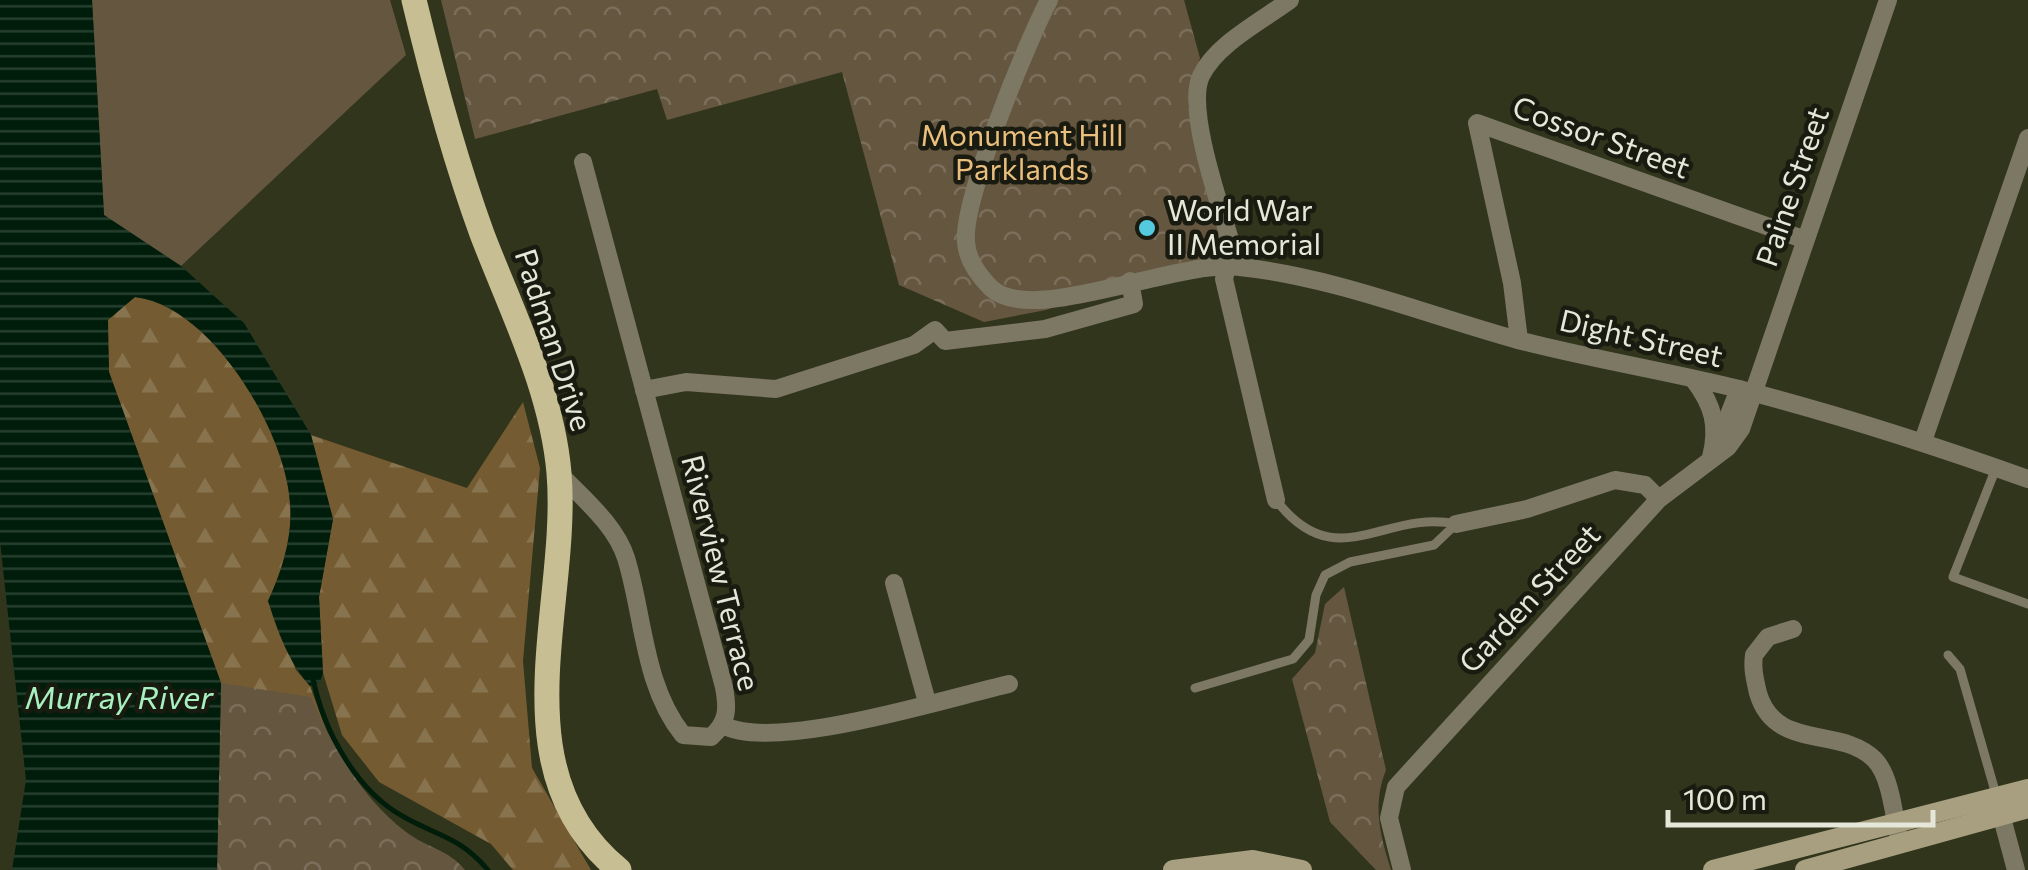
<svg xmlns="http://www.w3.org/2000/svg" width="2028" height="870" font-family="Commissioner,sans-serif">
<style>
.green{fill:#65563f}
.forest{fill:url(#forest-firs)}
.park{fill:url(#park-crowns)}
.water{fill:url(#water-rules)}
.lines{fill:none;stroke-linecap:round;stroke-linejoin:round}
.stream{stroke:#001d0b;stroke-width:5}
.lane{stroke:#7d7864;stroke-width:9}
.street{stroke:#7d7864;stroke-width:18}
.secondary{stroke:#a79f80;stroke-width:20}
.primary{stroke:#c7be94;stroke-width:25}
.poi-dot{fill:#55cadf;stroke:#191b10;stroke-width:4}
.labels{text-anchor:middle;stroke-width:9;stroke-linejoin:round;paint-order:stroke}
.park-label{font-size:30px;fill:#eabf7e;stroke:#191b10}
.street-label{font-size:30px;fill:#e5e8d8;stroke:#191b10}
.poi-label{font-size:30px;fill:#e5e8d8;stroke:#191b10;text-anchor:start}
.water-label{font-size:32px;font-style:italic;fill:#a9f0c0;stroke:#191b10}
</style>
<defs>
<pattern id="forest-firs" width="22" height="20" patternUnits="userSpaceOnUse" patternTransform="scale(2.5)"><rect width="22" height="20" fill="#755b32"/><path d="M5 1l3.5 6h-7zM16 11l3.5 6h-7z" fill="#88734f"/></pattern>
<pattern id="park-crowns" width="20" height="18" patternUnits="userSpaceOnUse" patternTransform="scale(2.5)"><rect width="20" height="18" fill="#65563f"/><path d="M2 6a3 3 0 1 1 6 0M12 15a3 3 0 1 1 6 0" fill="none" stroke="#7b6e5a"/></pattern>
<pattern id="water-rules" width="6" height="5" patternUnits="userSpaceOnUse" patternTransform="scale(2.5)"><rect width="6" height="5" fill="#001d0b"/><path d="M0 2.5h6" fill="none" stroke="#253e2e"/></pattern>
</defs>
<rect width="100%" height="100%" fill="#31351c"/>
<path class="green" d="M 92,0 L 390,0 L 406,55 L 181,266 L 104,215 Z"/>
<g class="forest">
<path d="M 135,297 C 211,306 286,431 290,503 C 293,537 282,571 268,601 L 296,670 L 310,686 L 328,735 L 362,791 L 308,794 L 221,683 L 109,372 L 107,320 Z"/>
<path d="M 523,402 L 540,468 L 523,661 L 532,768 L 591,870 L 513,870 L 491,844 L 379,782 L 342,735 L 323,673 L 319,597 L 333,519 L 311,435 L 467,488 Z"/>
</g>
<g class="park">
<path d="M 441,0 L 1184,0 L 1200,58 L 1188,106 L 1235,266 L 1166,266 L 1046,310 L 984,322 L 899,285 L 842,72 L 667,120 L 657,89 L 475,139 Z"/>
<path d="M 1344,587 L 1386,770 C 1372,805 1380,835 1391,870 L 1376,870 L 1330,822 L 1292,679 L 1315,653 L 1325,604 Z"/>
<path d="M 221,683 L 311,697 C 334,749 361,797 406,832 C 427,848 448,849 465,870 L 217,870 Z"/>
</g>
<path class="water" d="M 0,0 L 92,0 L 104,215 L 181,266 L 244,323 L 311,435 L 333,519 L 319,597 L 323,673 L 320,682 L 310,686 C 288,661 278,632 268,601 C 282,571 293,536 290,503 C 286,432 211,305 135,297 L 108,320 L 109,372 L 221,683 L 217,870 L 12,870 L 26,780 L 0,541 Z"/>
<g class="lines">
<path class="stream" d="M 313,679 C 324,731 356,791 404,817 C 440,837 460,837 488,870"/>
<g class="lane">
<path d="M 1996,468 L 1953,577 L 2028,604"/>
<path d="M 1948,655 L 1960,669 L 1997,798"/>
<path d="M 1195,688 L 1293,659 L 1309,640 L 1316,595 L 1325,575 L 1350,562 L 1434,545 L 1456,524 C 1384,509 1336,578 1276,500"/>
</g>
<g class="street">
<path d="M 1049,0 C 1027,42 962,200 966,242 C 967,259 979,276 991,288 C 1032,327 1175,259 1240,267 C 1334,277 1427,315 1518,340 C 1591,359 1666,371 1739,389 C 1837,414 1933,445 2028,479"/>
<path d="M 1238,266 C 1227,225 1184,112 1201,76 C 1216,44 1263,20 1290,0"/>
<path d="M 1227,267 L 1224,279 L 1276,500"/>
<path d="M 1519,340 L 1512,283 L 1477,123 L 1803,239"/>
<path d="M 1694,380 C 1713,405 1719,426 1711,457"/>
<path d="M 644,390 L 686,382 L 776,389 L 914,345 L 935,330 L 945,341 L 1045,329 L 1134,304 L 1130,281"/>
<path d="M 1923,441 L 2028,138"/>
<path d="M 1718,443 L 1739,389"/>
<path d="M 559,473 C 583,499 615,524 626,558 C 644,616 643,685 683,735 L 711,737 C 728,722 728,709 724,687 L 583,162"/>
<path d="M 1456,524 L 1527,509 L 1615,480 L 1645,485 L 1659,499"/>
<path d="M 894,583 L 927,702"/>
<path d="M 1793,629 L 1768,637 L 1754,655 C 1752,669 1755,680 1758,693 C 1775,752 1841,725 1875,760 C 1892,778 1894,820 1900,843"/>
<path d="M 723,725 C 774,753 947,698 1009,684"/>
<path d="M 1998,803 L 2016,870"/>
<path d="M 1402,870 L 1389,818 L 1396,787 L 1659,499 L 1728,447 L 1741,429 L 1888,0"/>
</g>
<g class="secondary">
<path d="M 1173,870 L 1253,860 L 1302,870"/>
<path d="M 1713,870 L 2028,789"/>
<path d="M 1805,870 L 2028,808"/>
</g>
<path class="primary" d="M 414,0 C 433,79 454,157 482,234 C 511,310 552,390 559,473 C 570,604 496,770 619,870"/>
</g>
<circle class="poi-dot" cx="1147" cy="228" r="10"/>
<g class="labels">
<g class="park-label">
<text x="1022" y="146">Monument Hill<tspan x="1022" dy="34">Parklands</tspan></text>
</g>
<g class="street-label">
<text transform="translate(1601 138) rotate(20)" y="10">Cossor Street</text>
<text transform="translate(1793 187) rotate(-71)" y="10">Paine Street</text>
<text transform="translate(1641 339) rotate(13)" y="10">Dight Street</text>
<text transform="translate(553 340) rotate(72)" y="10">Padman Drive</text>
<text transform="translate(720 573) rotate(76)" y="10">Riverview Terrace</text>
<text transform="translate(1530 599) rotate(-47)" y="10">Garden Street</text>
</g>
<g class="poi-label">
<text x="1167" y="221">World War<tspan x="1167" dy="34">II Memorial</tspan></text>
</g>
<g class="water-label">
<text x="119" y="709">Murray River</text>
</g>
</g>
<path d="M1668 810v15h265v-15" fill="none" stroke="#e5e8d8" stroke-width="5"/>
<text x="1683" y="810" font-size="30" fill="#e5e8d8" stroke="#191b10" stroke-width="8" paint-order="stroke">100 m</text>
</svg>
